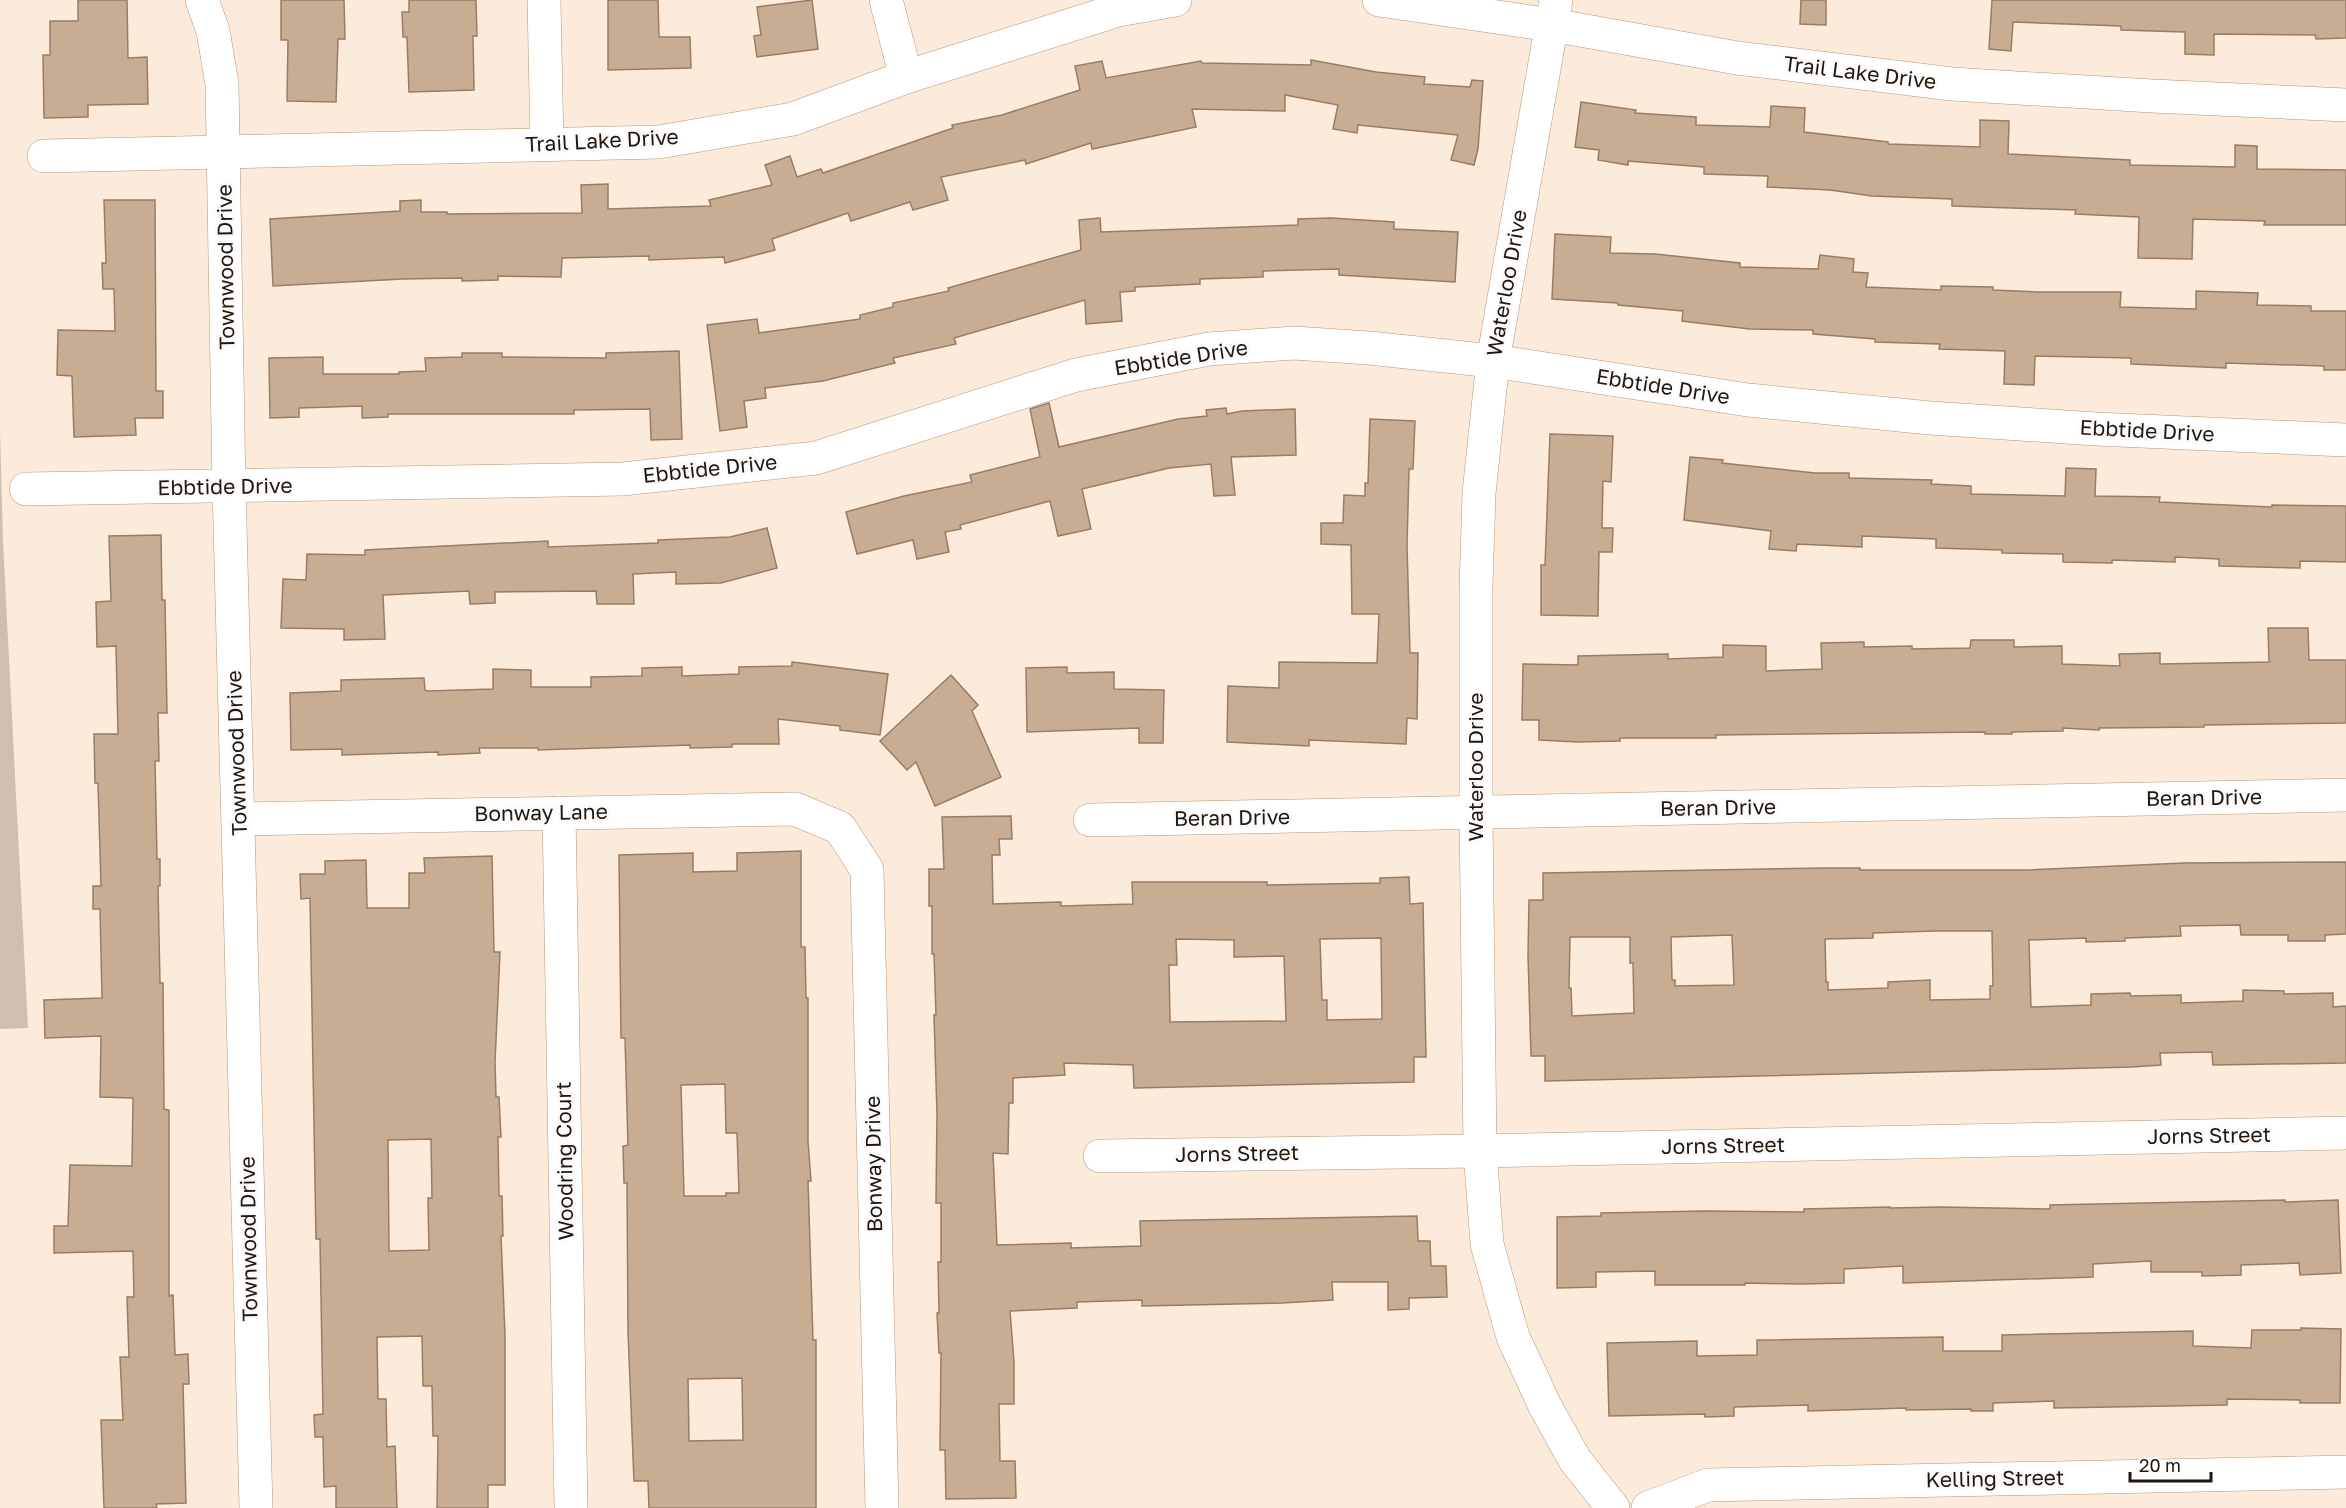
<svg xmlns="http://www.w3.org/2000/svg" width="2346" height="1508" font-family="'Golos Text',sans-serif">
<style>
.green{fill:#d0beae}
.building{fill:#c9ad93;stroke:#987d65;stroke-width:1.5;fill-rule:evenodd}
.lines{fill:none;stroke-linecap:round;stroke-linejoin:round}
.minor-casing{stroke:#b2977e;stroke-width:34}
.minor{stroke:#fff;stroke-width:33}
.labels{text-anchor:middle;stroke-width:6;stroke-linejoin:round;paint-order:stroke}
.street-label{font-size:21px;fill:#21170d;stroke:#fbfbfb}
</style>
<rect width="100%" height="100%" fill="#fceada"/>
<path class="green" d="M 0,430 L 3,542 L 28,1028 L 0,1029 Z"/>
<g class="building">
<path d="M 78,0 L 127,0 L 128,58 L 147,57 L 148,104 L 88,105 L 88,117 L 44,118 L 43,55 L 50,55 L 50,21 L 78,21 Z"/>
<path d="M 281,0 L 344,0 L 345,39 L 338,39 L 336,102 L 287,101 L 288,40 L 281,40 Z"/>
<path d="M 409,0 L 476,0 L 477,36 L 473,36 L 474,90 L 409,92 L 407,37 L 403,37 L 402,12 L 409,12 Z"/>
<path d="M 608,0 L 658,0 L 659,37 L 690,37 L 691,68 L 608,70 Z"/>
<path d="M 812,0 L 818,49 L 757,57 L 754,36 L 761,35 L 757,7 Z"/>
<path d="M 1801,0 L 1826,0 L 1826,25 L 1800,24 Z"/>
<path d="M 1992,0 L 2346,0 L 2346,38 L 2316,39 L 2315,35 L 2214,34 L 2214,55 L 2185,54 L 2185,32 L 2121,30 L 2121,26 L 2013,22 L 2011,51 L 1989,49 Z"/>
<path d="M 1311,60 L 1376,72 L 1425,77 L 1424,84 L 1470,87 L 1472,80 L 1483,81 L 1478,149 L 1474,165 L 1451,160 L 1458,135 L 1358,125 L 1357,133 L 1333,129 L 1338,105 L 1285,95 L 1285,111 L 1192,109 L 1196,127 L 1092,149 L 1091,143 L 1026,164 L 1025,160 L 941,177 L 948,200 L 913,210 L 910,202 L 851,221 L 848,213 L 772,239 L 775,250 L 725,263 L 724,257 L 649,260 L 649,256 L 562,258 L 561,277 L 498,276 L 498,280 L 462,281 L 462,278 L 402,279 L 273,286 L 270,219 L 400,211 L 400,201 L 421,200 L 421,212 L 447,212 L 447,214 L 582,213 L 581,185 L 608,184 L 608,209 L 711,206 L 709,200 L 772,185 L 765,165 L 790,156 L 797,177 L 821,169 L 823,173 L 953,128 L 952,125 L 1002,115 L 1080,90 L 1075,66 L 1102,61 L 1106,78 L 1201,61 L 1202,63 L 1311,65 Z"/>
<path d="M 1581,102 L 1636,110 L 1635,113 L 1696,117 L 1696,125 L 1770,127 L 1771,106 L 1805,108 L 1804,132 L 1888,142 L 1888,144 L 1980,147 L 1980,120 L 2009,121 L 2008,154 L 2130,160 L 2130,165 L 2235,167 L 2235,145 L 2257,146 L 2257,169 L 2346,170 L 2346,225 L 2264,225 L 2265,221 L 2193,219 L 2192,259 L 2138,258 L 2139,217 L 2075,214 L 2076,210 L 1952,206 L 1952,199 L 1872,196 L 1830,190 L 1767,187 L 1768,176 L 1704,174 L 1704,167 L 1628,161 L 1628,165 L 1598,160 L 1599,150 L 1575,147 Z"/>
<path d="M 104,200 L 155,200 L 156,391 L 163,391 L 163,418 L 135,418 L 136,435 L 74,437 L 72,376 L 57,375 L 58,330 L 115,331 L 114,289 L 103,289 L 102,263 L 106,263 Z"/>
<path d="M 1100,218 L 1101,232 L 1298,225 L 1298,219 L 1331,218 L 1394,222 L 1394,229 L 1458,232 L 1455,282 L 1339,275 L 1339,269 L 1263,271 L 1263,277 L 1200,279 L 1200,284 L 1135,287 L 1135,291 L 1120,292 L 1122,321 L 1086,324 L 1085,300 L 954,338 L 956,344 L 893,358 L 895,363 L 823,381 L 765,388 L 766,398 L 744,401 L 747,427 L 720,431 L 707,325 L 757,319 L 759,333 L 860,319 L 860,315 L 893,307 L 893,303 L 949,291 L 948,288 L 1081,250 L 1079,220 Z"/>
<path d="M 1555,234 L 1611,237 L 1610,253 L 1655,254 L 1740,263 L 1740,267 L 1818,269 L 1820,255 L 1854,259 L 1853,272 L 1868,273 L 1866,287 L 1941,290 L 1941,286 L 1993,287 L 1993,290 L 2038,292 L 2121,292 L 2120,307 L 2196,309 L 2196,291 L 2258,293 L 2257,305 L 2311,306 L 2311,311 L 2346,311 L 2346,370 L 2324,370 L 2324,366 L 2226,363 L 2226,368 L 2131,364 L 2131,358 L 2035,356 L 2034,385 L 2004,384 L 2005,351 L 1939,349 L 1940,344 L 1875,342 L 1875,339 L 1813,334 L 1813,330 L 1750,329 L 1682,321 L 1683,311 L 1618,305 L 1618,303 L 1552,299 Z"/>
<path d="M 679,351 L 682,439 L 651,440 L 650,409 L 574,410 L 574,414 L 388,414 L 388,417 L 362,418 L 362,406 L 299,408 L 299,417 L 270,418 L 269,358 L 323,357 L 323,374 L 399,374 L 399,372 L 426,371 L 425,358 L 462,357 L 462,353 L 502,353 L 502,357 L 606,358 L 606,353 Z"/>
<path d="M 1049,403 L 1059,447 L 1178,419 L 1207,416 L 1206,410 L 1226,408 L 1227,414 L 1242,411 L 1295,409 L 1296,455 L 1231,457 L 1235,495 L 1214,496 L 1211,464 L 1169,468 L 1082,489 L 1091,529 L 1058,536 L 1050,501 L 960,525 L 961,529 L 945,532 L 949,552 L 917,559 L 913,540 L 857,554 L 846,512 L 904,496 L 972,482 L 970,475 L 1040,457 L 1030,409 Z"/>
<path d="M 1370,419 L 1415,421 L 1413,469 L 1409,469 L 1407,545 L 1410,653 L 1418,653 L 1417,719 L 1407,718 L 1406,744 L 1309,740 L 1309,746 L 1227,742 L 1228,686 L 1279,688 L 1279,662 L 1377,663 L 1379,614 L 1352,614 L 1351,545 L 1321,544 L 1321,523 L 1343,523 L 1344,495 L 1365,496 L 1365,483 L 1368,483 Z"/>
<path d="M 1550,434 L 1613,436 L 1611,482 L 1603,481 L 1602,528 L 1613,528 L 1612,552 L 1599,552 L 1598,616 L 1541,615 L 1541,565 L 1545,565 Z"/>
<path d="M 1690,457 L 1723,460 L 1722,463 L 1815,473 L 1849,473 L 1849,478 L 1932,480 L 1931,484 L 1971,486 L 1971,494 L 2065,496 L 2066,468 L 2096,469 L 2095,496 L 2160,497 L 2159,502 L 2272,507 L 2272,505 L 2346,506 L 2346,562 L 2300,561 L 2300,568 L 2219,566 L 2219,559 L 2175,557 L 2175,562 L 2112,560 L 2112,563 L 2063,562 L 2063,554 L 2002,553 L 2002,550 L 1936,548 L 1936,539 L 1862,536 L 1862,547 L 1797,544 L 1796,551 L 1769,549 L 1771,531 L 1684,520 Z"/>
<path d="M 767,528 L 777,568 L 721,583 L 676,584 L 676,572 L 633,574 L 634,604 L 597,604 L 596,591 L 495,592 L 495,603 L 470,604 L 469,591 L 383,595 L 385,639 L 344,640 L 344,629 L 281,628 L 283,579 L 306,580 L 307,554 L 365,555 L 365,550 L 548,541 L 548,547 L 658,543 L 658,540 L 730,537 Z"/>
<path d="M 161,535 L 162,600 L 165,600 L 167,713 L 158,713 L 159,761 L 155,761 L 157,859 L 160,859 L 160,886 L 158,886 L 160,983 L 163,983 L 164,1109 L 169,1110 L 169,1296 L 173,1295 L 175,1355 L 188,1354 L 189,1384 L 183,1384 L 186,1503 L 156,1504 L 157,1508 L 104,1508 L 101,1420 L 123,1420 L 120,1357 L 129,1357 L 127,1297 L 134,1297 L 133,1251 L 54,1253 L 54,1226 L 68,1226 L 70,1165 L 132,1166 L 133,1098 L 100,1097 L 101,1036 L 45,1038 L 44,1000 L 102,998 L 100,909 L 93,909 L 93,886 L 101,886 L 98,783 L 95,783 L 94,734 L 118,734 L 116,646 L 97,647 L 96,602 L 111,601 L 109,536 Z"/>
<path d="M 2268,628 L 2308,628 L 2309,660 L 2346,660 L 2346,723 L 2204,725 L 2204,727 L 2099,728 L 2099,730 L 2063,728 L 2063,731 L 2012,732 L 2012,734 L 1985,734 L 1985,732 L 1716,735 L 1716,738 L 1620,738 L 1620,741 L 1578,742 L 1539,740 L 1539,720 L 1522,720 L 1523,664 L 1578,665 L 1578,656 L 1668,654 L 1668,659 L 1723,657 L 1723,645 L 1766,646 L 1766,671 L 1822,669 L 1821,643 L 1864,642 L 1864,647 L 1912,646 L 1912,649 L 1970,648 L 1971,640 L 2014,640 L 2014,647 L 2062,646 L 2062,664 L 2120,666 L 2119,654 L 2160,653 L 2160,664 L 2269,662 Z"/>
<path d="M 792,662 L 888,674 L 880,735 L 840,730 L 840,726 L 778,719 L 779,744 L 732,744 L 732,747 L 690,748 L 690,745 L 538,750 L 538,748 L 479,748 L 480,753 L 438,755 L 438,752 L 342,755 L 342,749 L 291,750 L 290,693 L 341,691 L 341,680 L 424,678 L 425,690 L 427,691 L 493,689 L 493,669 L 531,670 L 531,687 L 591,687 L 591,677 L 642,676 L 642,668 L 682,667 L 682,676 L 739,674 L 739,667 L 792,666 Z"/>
<path d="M 1067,667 L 1067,673 L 1114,672 L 1114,689 L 1164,690 L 1163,743 L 1139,743 L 1139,728 L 1027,732 L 1026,668 Z"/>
<path d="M 951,675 L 978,705 L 972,711 L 1001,777 L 935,806 L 916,762 L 907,770 L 880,741 Z"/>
<path d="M 1011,816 L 1012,839 L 999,839 L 1000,855 L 992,855 L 993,904 L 1061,902 L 1061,906 L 1133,904 L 1132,882 L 1267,882 L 1267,885 L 1380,883 L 1380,878 L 1409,877 L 1410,904 L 1423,903 L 1426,1057 L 1414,1057 L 1414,1082 L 1134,1088 L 1133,1065 L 1064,1063 L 1065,1075 L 1013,1078 L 1013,1103 L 1009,1103 L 1008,1154 L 993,1153 L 997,1245 L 1071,1243 L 1071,1248 L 1141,1246 L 1140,1221 L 1417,1216 L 1418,1241 L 1430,1241 L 1431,1266 L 1446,1266 L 1447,1297 L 1409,1298 L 1409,1309 L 1388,1310 L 1388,1282 L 1332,1282 L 1333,1300 L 1282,1303 L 1142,1306 L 1142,1300 L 1077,1302 L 1077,1308 L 1010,1311 L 1014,1362 L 1014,1404 L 999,1404 L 1000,1461 L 1015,1461 L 1016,1498 L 946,1499 L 945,1450 L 940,1450 L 941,1353 L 939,1353 L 937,1313 L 939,1313 L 938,1262 L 941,1262 L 941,1203 L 936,1203 L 937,1114 L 934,1015 L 936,1015 L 934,954 L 932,954 L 932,906 L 929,906 L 929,869 L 944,869 L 942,817 ZM 1381,938 L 1382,1019 L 1327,1020 L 1327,1000 L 1322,1000 L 1320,939 ZM 1176,939 L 1234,940 L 1234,957 L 1284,956 L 1286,1021 L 1170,1022 L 1169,965 L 1177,965 Z"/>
<path d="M 801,851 L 801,947 L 805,947 L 806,998 L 808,998 L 808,1141 L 811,1181 L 808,1181 L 813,1340 L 816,1340 L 816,1508 L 649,1508 L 648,1481 L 634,1481 L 628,1332 L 627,1183 L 624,1183 L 623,1146 L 628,1145 L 625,1038 L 621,1038 L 619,855 L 693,853 L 693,872 L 737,871 L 737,853 ZM 725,1084 L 726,1133 L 737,1133 L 739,1193 L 726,1193 L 726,1196 L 684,1196 L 681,1085 ZM 742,1378 L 743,1440 L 689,1441 L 688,1379 Z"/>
<path d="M 492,856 L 494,952 L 500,952 L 495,1062 L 496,1097 L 499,1097 L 501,1137 L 498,1137 L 499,1196 L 502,1196 L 503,1236 L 501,1236 L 505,1335 L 505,1485 L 488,1485 L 488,1508 L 437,1508 L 438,1436 L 433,1436 L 432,1386 L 423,1386 L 422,1336 L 377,1337 L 378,1399 L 386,1399 L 387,1447 L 395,1446 L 397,1508 L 336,1508 L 336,1486 L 324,1487 L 323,1437 L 315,1437 L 314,1415 L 323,1414 L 320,1239 L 316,1239 L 310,898 L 301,899 L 300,874 L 325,874 L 325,861 L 366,860 L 367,908 L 409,908 L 409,873 L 425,873 L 424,858 ZM 431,1139 L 432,1198 L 428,1198 L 429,1250 L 389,1251 L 388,1140 Z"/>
<path d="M 2346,862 L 2346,934 L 2325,935 L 2325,941 L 2288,941 L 2288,935 L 2241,935 L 2240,925 L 2180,926 L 2181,936 L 2125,938 L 2125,941 L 2086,942 L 2086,938 L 2029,940 L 2031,1007 L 2091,1005 L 2091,994 L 2130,993 L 2131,996 L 2181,995 L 2181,1003 L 2243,1001 L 2243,990 L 2284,991 L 2284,994 L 2333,993 L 2333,1007 L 2346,1006 L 2346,1063 L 2213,1065 L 2212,1052 L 2160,1053 L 2161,1065 L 2132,1067 L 1545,1081 L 1545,1056 L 1531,1056 L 1528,955 L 1529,900 L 1543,900 L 1543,873 L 1824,868 L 1860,868 L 1860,870 L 2028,870 L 2184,863 ZM 1934,931 L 1992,931 L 1993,986 L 1990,986 L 1990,999 L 1930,1000 L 1930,980 L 1888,982 L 1888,988 L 1828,990 L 1828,982 L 1826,982 L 1825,939 L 1873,938 L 1873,933 ZM 1732,935 L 1734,985 L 1675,986 L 1675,980 L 1672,980 L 1671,937 ZM 1570,937 L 1630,937 L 1630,963 L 1633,963 L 1634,1013 L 1572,1016 L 1571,988 L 1569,988 Z"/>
<path d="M 2285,1200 L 2285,1202 L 2338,1200 L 2341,1273 L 2300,1275 L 2299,1263 L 2241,1265 L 2241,1275 L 2202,1276 L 2202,1272 L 2151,1272 L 2151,1261 L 2093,1264 L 2093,1277 L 1903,1283 L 1903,1266 L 1844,1269 L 1844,1283 L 1800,1284 L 1745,1283 L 1745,1285 L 1655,1285 L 1655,1271 L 1596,1272 L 1596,1287 L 1557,1288 L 1557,1217 L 1601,1216 L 1601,1213 L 1704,1211 L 1804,1212 L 1804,1209 L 1890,1207 L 1890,1208 L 1941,1207 L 2050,1209 L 2050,1205 Z"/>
<path d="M 2301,1328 L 2341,1329 L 2340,1403 L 2300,1403 L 2300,1400 L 2227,1399 L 2227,1405 L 2054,1408 L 2054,1401 L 1993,1403 L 1993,1411 L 1971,1411 L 1971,1409 L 1906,1410 L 1906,1408 L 1808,1411 L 1808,1405 L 1734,1407 L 1734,1416 L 1705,1417 L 1705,1414 L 1609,1416 L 1607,1343 L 1697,1341 L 1697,1356 L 1757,1355 L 1757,1340 L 1943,1337 L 1943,1351 L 2002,1351 L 2002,1335 L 2193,1331 L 2193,1346 L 2251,1348 L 2252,1330 L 2301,1330 Z"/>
</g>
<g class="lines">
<g class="minor-casing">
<g id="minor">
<path d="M 202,0 L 213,31 L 222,84 L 229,487 L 256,1508"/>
<path d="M 544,0 L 547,145"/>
<path d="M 886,0 L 906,77"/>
<path d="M 1379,0 L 1552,25 L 1737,58 L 1952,84 L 2152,96 L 2346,105"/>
<path d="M 1556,0 L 1493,361 L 1479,493 L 1476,588 L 1476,813 L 1480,1151 L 1487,1244 L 1513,1337 L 1545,1406 L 1575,1460 L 1613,1508"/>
<path d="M 44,156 L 659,142 L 793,119 L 906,77 L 1118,10 L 1175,0"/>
<path d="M 26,489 L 623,479 L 816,458 L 1076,375 L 1209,349 L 1294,343 L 1369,348 L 1493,361 L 1748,400 L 1930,418 L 2096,429 L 2346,440"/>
<path d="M 559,813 L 571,1508"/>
<path d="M 239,819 L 795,809 L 840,828 L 867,870 L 882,1508"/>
<path d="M 1090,820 L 2346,795"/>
<path d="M 1100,1156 L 1480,1151 L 2346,1133"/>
<path d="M 1648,1508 L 1708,1485 L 2346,1472"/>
</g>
</g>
<use href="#minor" class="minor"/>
</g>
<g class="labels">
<g class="street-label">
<text transform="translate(1860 73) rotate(7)" y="7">Trail Lake Drive</text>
<text transform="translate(602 141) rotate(-3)" y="7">Trail Lake Drive</text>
<text transform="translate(226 267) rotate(-91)" y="7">Townwood Drive</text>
<text transform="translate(1507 283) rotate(-80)" y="7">Waterloo Drive</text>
<text transform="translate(1181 358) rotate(-9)" y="7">Ebbtide Drive</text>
<text transform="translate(1663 387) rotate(9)" y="7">Ebbtide Drive</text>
<text transform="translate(2147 431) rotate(3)" y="7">Ebbtide Drive</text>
<text transform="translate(710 469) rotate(-6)" y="7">Ebbtide Drive</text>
<text transform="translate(225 487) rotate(-1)" y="7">Ebbtide Drive</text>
<text transform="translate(237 753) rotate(-92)" y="7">Townwood Drive</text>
<text transform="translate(1476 767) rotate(-90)" y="7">Waterloo Drive</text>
<text transform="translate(2204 798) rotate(-1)" y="7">Beran Drive</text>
<text transform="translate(1718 808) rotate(-1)" y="7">Beran Drive</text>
<text transform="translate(541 813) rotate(-1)" y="7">Bonway Lane</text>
<text transform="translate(1232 818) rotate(-1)" y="7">Beran Drive</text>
<text transform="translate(2209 1136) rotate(-1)" y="7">Jorns Street</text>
<text transform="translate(1723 1146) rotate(-1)" y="7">Jorns Street</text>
<text transform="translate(1237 1154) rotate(-1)" y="7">Jorns Street</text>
<text transform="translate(565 1161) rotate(-91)" y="7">Woodring Court</text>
<text transform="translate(874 1164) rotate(-91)" y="7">Bonway Drive</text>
<text transform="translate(249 1239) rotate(-91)" y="7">Townwood Drive</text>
<text transform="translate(1995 1479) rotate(-1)" y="7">Kelling Street</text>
</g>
</g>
<path d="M2130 1472v9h81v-9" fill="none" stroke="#21170d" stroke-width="3"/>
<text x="2139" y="1472" font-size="18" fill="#21170d" stroke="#fbfbfb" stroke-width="4.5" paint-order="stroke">20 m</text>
</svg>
